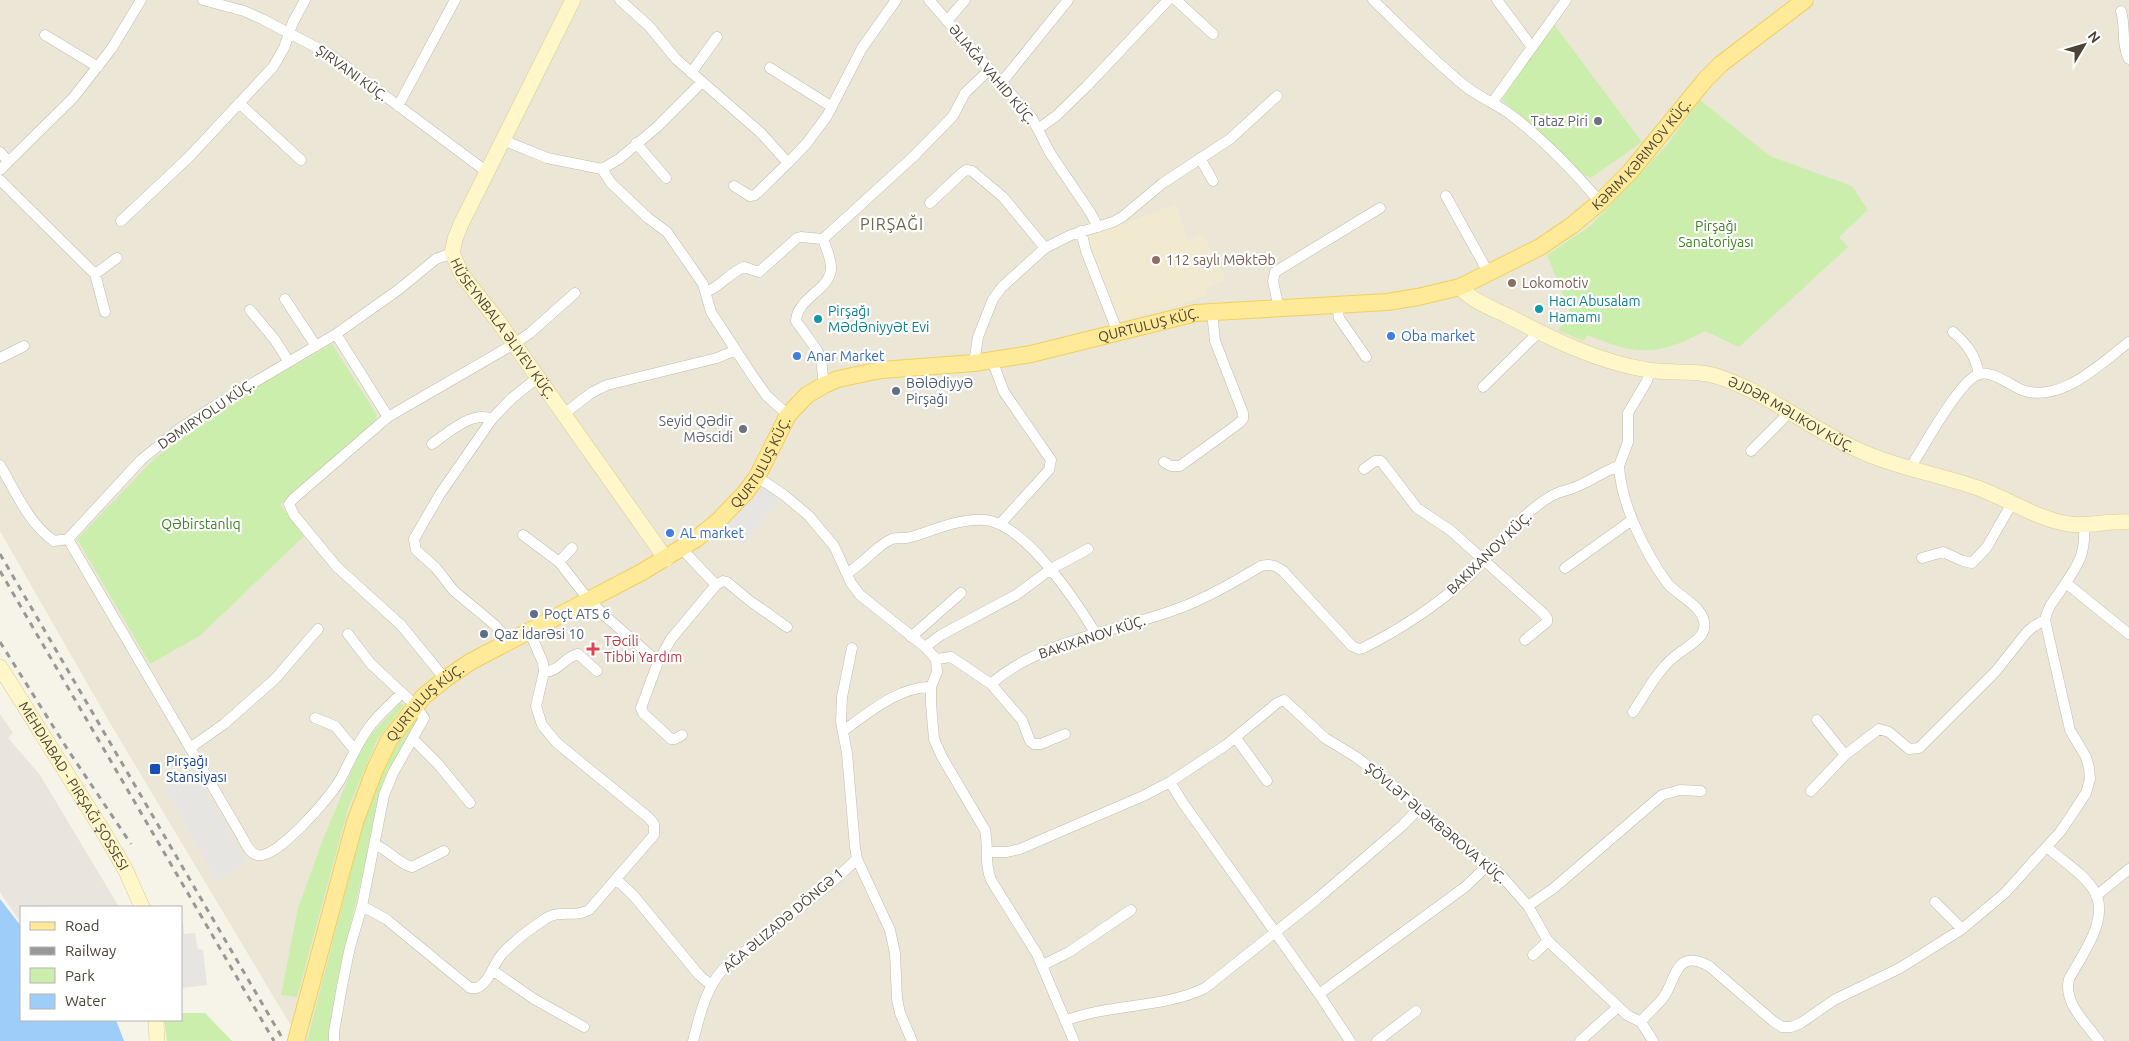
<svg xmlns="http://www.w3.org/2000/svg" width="2129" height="1041" font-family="Ubuntu,sans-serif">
	<rect width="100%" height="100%" fill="#f6f3e9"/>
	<path fill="#ebe6d6" d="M0,0H2129V1041H300L110,723L0,531Z"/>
	<path fill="#e9e4dd" d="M0,714L13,733L8,738L40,775L119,907H21V923L0,892Z"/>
	<path fill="#f1ead1" d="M1176,204L1188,240L1203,234L1226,280L1206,288L1208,295L1119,322L1087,237Z"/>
	<path fill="#cceead" d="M1553,23L1642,142L1591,178L1584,175L1502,100Z
		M1700,100L1770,156L1852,186L1868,210L1839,237L1848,247L1739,347L1705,331C1660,356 1635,356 1588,335L1583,341L1558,330L1571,314L1547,255L1589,227L1666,146Z
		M332,344L377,415L375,423L280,505L305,535L201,635L150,664L77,539L156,457L239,397Z
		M400,703L404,705L377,740L348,809L297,997L281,995L298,908L322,842L359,753L372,733Z
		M416,716L420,720L370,842L343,957L329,1041H307L365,816L381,775L393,751Z
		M181,1013H205L232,1041H167L164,1020H181Z"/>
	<path fill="#e7e5e1" d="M757,477L784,495L744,543L718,521Z
		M195,770L246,863L217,881L165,788Z
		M181,923H183L184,934L195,933L198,949L203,950L207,985L181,988Z"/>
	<path fill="#9fcdf9" d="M0,899L21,926V1020H116L124,1041H0Z"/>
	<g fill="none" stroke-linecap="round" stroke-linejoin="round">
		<defs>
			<path id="street" d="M203,0L244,11L262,19L329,54L487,172
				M620,0L649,26L676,59L761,133L788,163L807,143L827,116L862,48L896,0
				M929,0L1032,118L1050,153L1090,212L1098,227
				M1176,0L1213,34
				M1373,0C1403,29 1433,60 1465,86C1479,97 1496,104 1510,114C1544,140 1573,170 1600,202
				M1497,0L1532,47
				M2121,11C2126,27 2121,45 2129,59
				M947,21L965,0
				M45,35L98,67
				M770,68L832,107
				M691,73L717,37
				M1002,82L1068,0
				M239,103L301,160
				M1492,103L1566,0
				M398,106L455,0
				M1038,129L1056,116L1087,86L1168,0
				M503,140L547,158L602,169L611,183L648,218L667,232L703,284L711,312L752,375L767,396L788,415
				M636,143L666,178
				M0,152L8,161
				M1200,158L1213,181
				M602,169L619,159L657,127L701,83
				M0,170L73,98L112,48L141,0
				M0,180L95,274L105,312
				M734,186L750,196L755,195L788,163
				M1446,196L1489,274
				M930,203L962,173L966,170L972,171L1003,197L1045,248
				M121,221L189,157L273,67L284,48L293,22L305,0
				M1081,231L1086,251L1118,333
				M823,239C826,248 832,260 831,270C828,291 797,298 796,321L817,350L821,359L824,385
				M95,274L117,258
				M706,292C721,286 729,273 744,267L759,272L797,238L801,237L823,239L914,156L953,116L965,93L990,69
				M285,299L316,346
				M1337,305L1339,318L1366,357
				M1279,309L1273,281L1275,272L1380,208
				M250,310L275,340L289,362
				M1953,332C1968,345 1975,355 1979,374
				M336,334L388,417
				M0,358L24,346
				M992,360L1004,392L1051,460L1049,470L1001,523
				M974,363L978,337L993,299L1002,287L1045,248L1071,235L1113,222L1122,217L1163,183L1230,139L1277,96
				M1483,387L1539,332
				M564,414L591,393L607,385L717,358L736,350
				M432,444C448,433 472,410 492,419
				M1751,451L1783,419L1788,411
				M1164,462L1171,466H1180L1238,424L1243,419V413L1215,341L1212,312
				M0,465C15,491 29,524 54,541L68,539L141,460L179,429L221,402L336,334L398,290L436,259L452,253
				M1619,466C1621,504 1645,553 1668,584C1679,597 1708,608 1704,629C1702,640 1682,650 1674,657C1657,671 1646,693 1633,712
				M1910,468C1922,450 1961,377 1980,374C1993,371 2010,385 2022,390C2061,404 2101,363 2129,342
				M1364,469L1375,461H1381L1417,508L1450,530L1544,614L1547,618V622L1525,640
				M757,477L784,495L809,516L834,546L851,583L860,595L925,647L936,659L937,672L931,687V704L934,739L942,757L985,830C989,847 984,864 991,880L1037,954L1074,1041
				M523,535L559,562L588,599L604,615L658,662L671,639L716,585
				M68,539L241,835C245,842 249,853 257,855C276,861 331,796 340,780C350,762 357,743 370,726C379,714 391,704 402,693
				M682,549L716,585L723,581L727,582L750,601L787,627
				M1922,558L1943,552L1963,561L1972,563L1987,547L2012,503
				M559,562L572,548
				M1565,568L1632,520
				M847,573C864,564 875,546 892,539C898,537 905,539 911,537C935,530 959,518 985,520C1025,524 1076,601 1096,634
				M2066,583L2129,634
				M911,637L961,593
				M509,641L495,625L454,591L436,568L416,550L414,539L440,494L492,419L511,399L537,378
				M925,647L941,635L1016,595L1051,569L1088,549
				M852,648L842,697L841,722L847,753L855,847L857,859L890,930L895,953L897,999L900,1013L912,1041
				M936,659L951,657L991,684L1022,720L1030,741L1034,744H1041L1065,734
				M658,662L641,708L643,713L671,739H675L682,735
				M544,672C559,672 564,657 578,654L597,671
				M445,679L401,625L337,567L294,515L289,504L293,499L388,417L514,344L530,333L575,293
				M991,684C1041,640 1115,632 1177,609C1207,598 1234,582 1261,566C1271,564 1275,565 1283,571L1352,646L1359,649L1363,648C1399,630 1435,606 1465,580C1494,553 1517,515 1553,495C1560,491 1570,490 1578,486C1592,480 1604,471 1619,466L1628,442V413L1647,381L1650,371
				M315,718L335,726L354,749
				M1817,720L1845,755
				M843,731C868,713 900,686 931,687
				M1236,738L1267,781
				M413,739L438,764L470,803
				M190,748L224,724L275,679L318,629
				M1170,782L1183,803L1319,994L1350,1041
				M1811,791L1845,755L1879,729L1889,732L1909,749L1919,748L1996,671L2027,632L2034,626L2045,620
				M375,845C390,850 398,864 412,867L444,851
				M2047,847C2061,860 2082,872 2093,889C2112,916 2082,955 2069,979C2063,1003 2086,1023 2099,1041
				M987,852H1007L1020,849L1143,796L1170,782L1226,745L1277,703L1284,700L1325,738L1356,757L1399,790L1466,849L1499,873L1528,906L1548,941L1627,1015L1641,1022
				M616,879L634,896L699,975L711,985
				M2096,896L2129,869
				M1935,902L1962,929
				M362,906L386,919L470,988H477C490,982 493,964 502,954C514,941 530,929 545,919C559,909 575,918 589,910L654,835V824L649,818L557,743L542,725L536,706L544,672L543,663L529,630
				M1528,906L1554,888L1662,795L1680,790L1701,791
				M1533,955L1548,941
				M1043,965L1069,952L1131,910
				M492,970L534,999L584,1027
				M1319,994L1465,887L1488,865
				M1065,1021C1110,1003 1162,1009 1205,988L1317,899L1403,825L1419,808
				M1641,1022C1648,1012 1659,1005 1665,995C1677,975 1677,949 1709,966L1773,1021L1782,1027H1791L1801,1023L1834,1000L1900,968L1962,929L2005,893L2060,832L2073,813L2086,793L2090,779L2089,768L2086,757L2070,730L2045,620C2047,609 2053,601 2059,593C2077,566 2086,557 2084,525
				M1641,1022L1653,1041
				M334,1041V1032L342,986L350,947L362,906L384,795L393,773L424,718L415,705L371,664L348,634
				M693,1041C700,1015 705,990 723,969L831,883L857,859
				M1377,1041L1416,1011
				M1580,1041L1618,1007"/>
			<g id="secondary">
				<path id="s1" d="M573,0L461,224L455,239L452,253L462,275L498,321L666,559"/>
				<path id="s2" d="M1460,287C1472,301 1491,308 1508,316C1552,339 1598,362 1648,370C1671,374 1696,369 1719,377C1768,393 1809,428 1856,449C1894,467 1937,474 1978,488C2008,499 2037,519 2069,524C2089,527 2109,520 2129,522"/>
				<path id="s3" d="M0,667L106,836L126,871L142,907"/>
				<path d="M156,1020L157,1041"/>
			</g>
			<g id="primary">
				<path id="s4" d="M296,1041L355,822L375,769L389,740L423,697L445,679L470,662L642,572L696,539L718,521L745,493L757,477L788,415L807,395L824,385L838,379L881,370L974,363L1031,354L1196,313L1387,302L1418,297L1460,287L1540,247L1571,226L1600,202L1630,172L1705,80L1721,64L1805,0"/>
			</g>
		</defs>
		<use href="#street" stroke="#c3bcaa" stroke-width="11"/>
		<use href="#secondary" stroke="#dbcd94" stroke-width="16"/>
		<use href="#primary" stroke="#f1d05c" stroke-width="18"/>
		<use href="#street" stroke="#fff" stroke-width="10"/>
		<use href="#secondary" stroke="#fff6ca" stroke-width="15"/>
		<use href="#primary" stroke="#ffea99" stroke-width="16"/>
		<path stroke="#989898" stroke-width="3" stroke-dasharray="6 6" stroke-linecap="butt" d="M0,554L284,1041
			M0,571L274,1041
			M0,642L68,750L131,844"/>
	</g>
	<g fill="#6b7280" stroke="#fff" stroke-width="2">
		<circle cx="1598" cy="121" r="5"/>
		<circle cx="743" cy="429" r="5"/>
	</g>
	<g fill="#8d6e63" stroke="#fff" stroke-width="2">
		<circle cx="1156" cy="260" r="5"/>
		<circle cx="1512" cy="283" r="5"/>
	</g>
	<g fill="#0f9aa8" stroke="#fff" stroke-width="2">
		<circle cx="1539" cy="309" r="5"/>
		<circle cx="818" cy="319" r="5"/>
	</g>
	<g fill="#3f7fe0" stroke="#fff" stroke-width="2">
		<circle cx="1391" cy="336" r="5"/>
		<circle cx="797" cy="356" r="5"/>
		<circle cx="670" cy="533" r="5"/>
	</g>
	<g fill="#5c6f8a" stroke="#fff" stroke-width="2">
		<circle cx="896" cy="391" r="5"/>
		<circle cx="534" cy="614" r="5"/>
		<circle cx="484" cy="634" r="5"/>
	</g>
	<path fill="#e0444e" stroke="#fff" stroke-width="2" d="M590.5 641.5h5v5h5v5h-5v5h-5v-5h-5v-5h5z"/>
	<rect fill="#1a4fb4" stroke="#fff" stroke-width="2" x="149" y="763" width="12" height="12" rx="2.5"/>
	<g text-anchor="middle" stroke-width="4.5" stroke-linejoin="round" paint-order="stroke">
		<g font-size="14" fill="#4b4436" stroke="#fff">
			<text transform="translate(352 73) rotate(36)" y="5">ŞIRVANI KÜÇ.</text>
			<text transform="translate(992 74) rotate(50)" y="5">ƏLIAĞA VAHID KÜÇ.</text>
			<text dy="5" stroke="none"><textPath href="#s4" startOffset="1764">KƏRIM KƏRIMOV KÜÇ.</textPath></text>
			<text dy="5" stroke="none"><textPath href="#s4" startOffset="1222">QURTULUŞ KÜÇ.</textPath></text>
			<text dy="5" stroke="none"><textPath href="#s1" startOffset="372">HÜSEYNBALA ƏLIYEV KÜÇ.</textPath></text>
			<text transform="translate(206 414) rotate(-34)" y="5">DƏMIRYOLU KÜÇ.</text>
			<text dy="5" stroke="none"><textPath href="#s2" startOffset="360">ƏJDƏR MƏLIKOV KÜÇ.</textPath></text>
			<text dy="5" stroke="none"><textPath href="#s4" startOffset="788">QURTULUŞ KÜÇ.</textPath></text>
			<text transform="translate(1489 553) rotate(-44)" y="5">BAKIXANOV KÜÇ.</text>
			<text transform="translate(1092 637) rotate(-18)" y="5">BAKIXANOV KÜÇ.</text>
			<text dy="5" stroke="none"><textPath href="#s4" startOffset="368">QURTULUŞ KÜÇ.</textPath></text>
			<text dy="5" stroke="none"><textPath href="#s3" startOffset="140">MEHDIABAD - PIRŞAĞI ŞOSSESI</textPath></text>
			<text transform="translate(1436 823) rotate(40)" y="5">ŞÖVLƏT ƏLƏKBƏROVA KÜÇ.</text>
			<text transform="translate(783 920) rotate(-40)" y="5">AĞA ƏLIZADƏ DÖNGƏ 1</text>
		</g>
		<g font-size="14" fill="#5b616d" stroke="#fff" text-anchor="end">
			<text x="1588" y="126">Tataz Piri</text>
			<text x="733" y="426">Seyid Qədir<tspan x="733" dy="16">Məscidi</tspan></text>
		</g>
		<g font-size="14" fill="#3f8421" stroke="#fff">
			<text x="1716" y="231">Pirşağı<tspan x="1716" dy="16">Sanatoriyası</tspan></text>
			<text x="201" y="529">Qəbirstanlıq</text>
		</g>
		<g font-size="14" fill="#785e54" stroke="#fff" text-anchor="start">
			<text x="1166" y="265">112 saylı Məktəb</text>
			<text x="1522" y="288">Lokomotiv</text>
		</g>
		<g font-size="14" fill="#0d838f" stroke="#fff" text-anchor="start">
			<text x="1549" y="306">Hacı Abusalam<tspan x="1549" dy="16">Hamamı</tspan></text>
			<text x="828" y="316">Pirşağı<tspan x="828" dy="16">Mədəniyyət Evi</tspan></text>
		</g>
		<g font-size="14" fill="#366cbe" stroke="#fff" text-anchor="start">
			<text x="1401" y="341">Oba market</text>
			<text x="807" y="361">Anar Market</text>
			<text x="680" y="538">AL market</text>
		</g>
		<g font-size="14" fill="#4e5e75" stroke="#fff" text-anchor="start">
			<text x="906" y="388">Bələdiyyə<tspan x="906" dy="16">Pirşağı</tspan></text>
			<text x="544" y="619">Poçt ATS 6</text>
			<text x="494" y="639">Qaz İdarəsi 10</text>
		</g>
		<g font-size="14" fill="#be3a42" stroke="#fff" text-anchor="start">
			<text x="604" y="646">Təcili<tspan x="604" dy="16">Tibbi Yardım</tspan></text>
		</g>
		<g font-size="14" fill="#164399" stroke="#fff" text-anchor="start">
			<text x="166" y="766">Pirşağı<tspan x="166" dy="16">Stansiyası</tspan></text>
		</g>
		<g font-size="16" letter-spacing="1" fill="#6f644c" stroke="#fff">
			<text x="892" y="230">PIRŞAĞI</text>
		</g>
	</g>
	<rect x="20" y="906" width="162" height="115" fill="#ffffff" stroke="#b7b4af"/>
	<rect x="30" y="922" width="25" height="8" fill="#ffea99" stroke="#b7b4af"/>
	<text x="65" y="931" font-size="15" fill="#4b4436">Road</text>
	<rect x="30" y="947" width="25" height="8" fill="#989898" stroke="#b7b4af"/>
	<text x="65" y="956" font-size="15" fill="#4b4436">Railway</text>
	<rect x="30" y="968" width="25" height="15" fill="#cceead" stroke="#b7b4af"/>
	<text x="65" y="981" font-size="15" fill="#4b4436">Park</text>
	<rect x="30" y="994" width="25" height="15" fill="#9fcdf9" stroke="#b7b4af"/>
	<text x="65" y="1006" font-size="15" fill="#4b4436">Water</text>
	<g transform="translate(2084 45) rotate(52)" stroke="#ffffff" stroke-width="4" paint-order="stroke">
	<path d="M0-4L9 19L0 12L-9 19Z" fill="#4b4436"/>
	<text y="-8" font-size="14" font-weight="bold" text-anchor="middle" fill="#4b4436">N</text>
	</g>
</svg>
